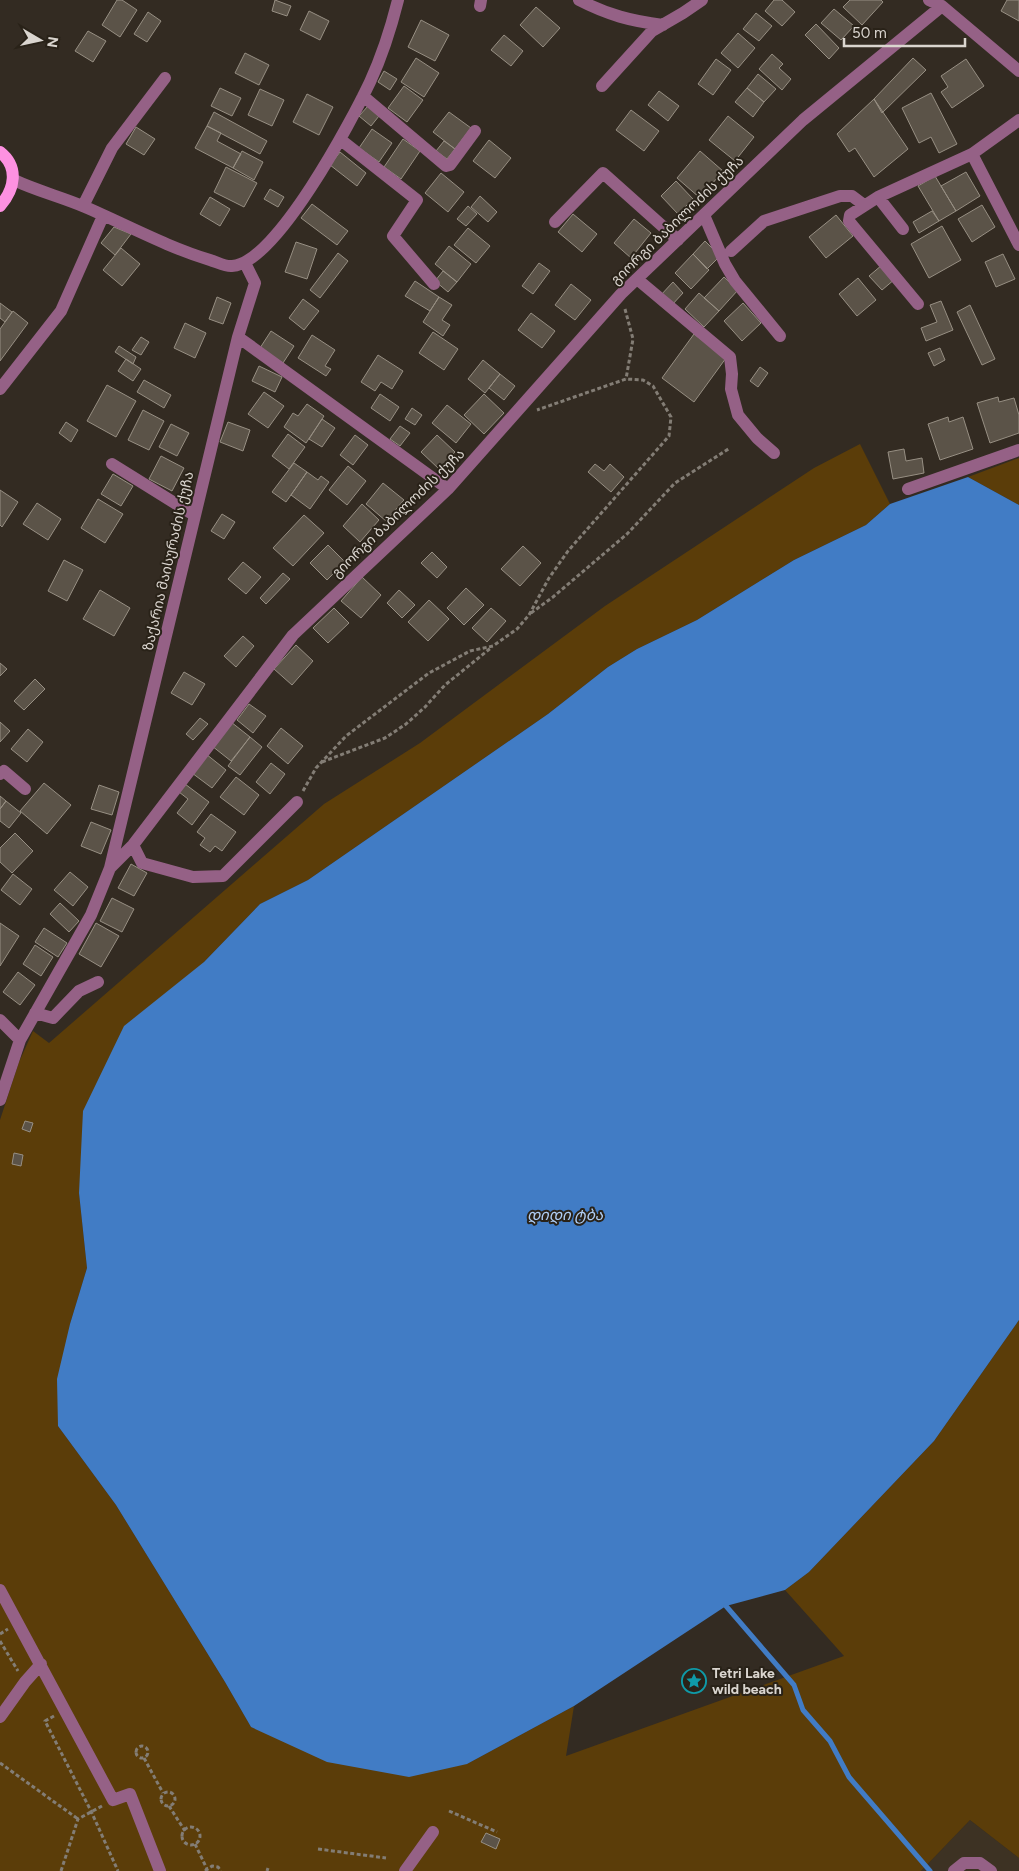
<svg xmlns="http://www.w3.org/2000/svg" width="1019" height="1871" font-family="Figtree,'Noto Sans Georgian',sans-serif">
	<rect width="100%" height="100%" fill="#332b22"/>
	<path fill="#3d3223" d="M970,1820L1019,1858V1871H921Z"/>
	<path fill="#5b3d09" d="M860,444L890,504L866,525L794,560L697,620L637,649L608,667L548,714L308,880L260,904L204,962L79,1193L87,1268L70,1324L58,1426L116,1505L225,1682L251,1727L467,1764L574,1706L566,1756L844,1656L785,1590L809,1572L934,1441L1019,1320V1858L970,1820L921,1871H0V1120L19,1062L33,1031L49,1043L324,804L420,743L605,606L814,468Z
		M1019,458V505L968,477Z"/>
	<path fill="#417cc5" d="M968,477L1019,505V1320L934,1441L809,1572L785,1590L726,1606L574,1706L467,1764L409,1777L327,1762L251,1727L225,1682L116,1505L58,1426L57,1379L70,1324L87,1268L79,1193L83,1111L124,1026L204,962L260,904L308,880L548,714L608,667L637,649L697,620L794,560L866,525L890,504Z"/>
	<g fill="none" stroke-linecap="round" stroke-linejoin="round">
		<path stroke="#417cc5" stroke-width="5" d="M726,1606L794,1685L803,1710L830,1741L849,1777L930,1871"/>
	</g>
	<path fill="#5b5348" stroke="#978f83" d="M117,0H122L137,10L120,37L102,25Z
		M275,0L291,6L287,16L272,11Z
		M774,0H782L795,12L782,26L765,11Z
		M850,0H881L883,2L862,25L843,7Z
		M1007,0H1019V21L1001,11Z
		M536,7L560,28L543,47L520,25Z
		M834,9L854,26L841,40L821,23Z
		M309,11L329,21L320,40L300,30Z
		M148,12L161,21L147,42L134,34Z
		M756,13L772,26L759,41L743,29Z
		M421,20L449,35L435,61L408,47Z
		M816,24L839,48L829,59L805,35Z
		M88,31L106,41L93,62L75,51Z
		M738,33L755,48L738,68L721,53Z
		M504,35L523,51L511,66L491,50Z
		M245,53L269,65L259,85L235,73Z
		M772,54L783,64L779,68L791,79L782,90L759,69Z
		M416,58L439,73L424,97L401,82Z
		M913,58L926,70L882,113L874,99Z
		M716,59L731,70L713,95L698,84Z
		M966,59L984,86L952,108L941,92L948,87L941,76Z
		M384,71L397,79L390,90L378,82Z
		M758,74L776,89L764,102L747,88Z
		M404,86L423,100L407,122L388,108Z
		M220,88L241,98L232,116L211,106Z
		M747,88L764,102L753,117L735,102Z
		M260,89L284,100L272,126L248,115Z
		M659,91L679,106L668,121L648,105Z
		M931,93L957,144L939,153L931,137L919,143L902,108Z
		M307,94L333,107L319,135L293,122Z
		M874,99L908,149L874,177L855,148L849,152L837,134Z
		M368,106L379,116L371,126L359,116Z
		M631,110L659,131L644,151L616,130Z
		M214,112L267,141L260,154L207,126Z
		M449,112L471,128L455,149L433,132Z
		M728,116L754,137L735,161L709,140Z
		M207,126L221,133L217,141L241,154L233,168L195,148Z
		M136,127L155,139L144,155L126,144Z
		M372,129L392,143L379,162L359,148Z
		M403,139L420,151L401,179L384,167Z
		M489,140L511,158L495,178L473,161Z
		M444,141L455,149L447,159L436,151Z
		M242,151L263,162L254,180L233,168Z
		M700,151L723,171L700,198L677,178Z
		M340,152L366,173L357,186L330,165Z
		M226,167L257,183L244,207L214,192Z
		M966,172L980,196L956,211L941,186Z
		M441,173L464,192L448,212L425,193Z
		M935,176L956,211L939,221L918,186Z
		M676,181L693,199L678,214L661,196Z
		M270,189L284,197L278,207L264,199Z
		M480,196L497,212L488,222L471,207Z
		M210,197L230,209L220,226L200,214Z
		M312,204L348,231L337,245L301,218Z
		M982,205L995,227L972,242L958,219Z
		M468,206L477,214L466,226L457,219Z
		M932,211L939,221L919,233L913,222Z
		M573,214L597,234L582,252L558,232Z
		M836,215L853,236L826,258L809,237Z
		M634,219L651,233L631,258L614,243Z
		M942,226L961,260L929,278L911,244Z
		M114,227L131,234L115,255L101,243Z
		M468,228L490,246L476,263L454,245Z
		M705,241L720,256L707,269L693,254Z
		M296,242L317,249L307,279L285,272Z
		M449,246L471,264L457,282L435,264Z
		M121,248L140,264L122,286L103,270Z
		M338,253L348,261L320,298L310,290Z
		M693,254L709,270L691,289L675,273Z
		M1003,254L1015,279L996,287L985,262Z
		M539,263L550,271L533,294L522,286Z
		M882,265L895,279L882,290L869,276Z
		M443,271L457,282L448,292L435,281Z
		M724,277L738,290L719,311L704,298Z
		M858,278L876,300L857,316L839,294Z
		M415,281L439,297L430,311L405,296Z
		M673,282L683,293L671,306L660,296Z
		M571,284L591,300L575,320L555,305Z
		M699,293L719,311L704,327L685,309Z
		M217,297L231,303L223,324L209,319Z
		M439,297L452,305L442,320L450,325L443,336L423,322Z
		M303,299L319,311L304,330L289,318Z
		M941,301L953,330L926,341L921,328L937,322L930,305Z
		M0,303L12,312L5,322L0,318Z
		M743,303L761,323L742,341L724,321Z
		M970,305L995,359L982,365L957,312Z
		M13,311L28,323L0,361V329Z
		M531,313L555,331L542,348L518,330Z
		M185,323L206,333L195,358L174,348Z
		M271,331L294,346L283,363L260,348Z
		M433,332L458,349L444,370L419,353Z
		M694,334L726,358L694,402L662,378Z
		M312,335L335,350L325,366L331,369L326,376L298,358Z
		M141,337L149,342L141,355L132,350Z
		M119,346L136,357L133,364L115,352Z
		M940,348L945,360L934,366L928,353Z
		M378,355L403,371L392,389L381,382L375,391L361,382Z
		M126,359L141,369L133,381L118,371Z
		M483,360L500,374L485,393L468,379Z
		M259,366L282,377L275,392L252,381Z
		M760,367L768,373L758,387L750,381Z
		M500,374L515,386L504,400L489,388Z
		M144,380L171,395L164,408L137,392Z
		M107,385L136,401L116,437L87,421Z
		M264,392L284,406L268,428L248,414Z
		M380,394L399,407L390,421L371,408Z
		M484,394L504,413L484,434L464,415Z
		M998,397L999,402L1014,398L1019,415V433L990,443L977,403Z
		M307,404L324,416L306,443L284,427L293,413L298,416Z
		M447,405L471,424L456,443L432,423Z
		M412,408L422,415L415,425L405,419Z
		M143,410L164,421L149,450L128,440Z
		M948,417L949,422L963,417L973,449L940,460L928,424Z
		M322,419L335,428L322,447L309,439Z
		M66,422L78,430L71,442L59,433Z
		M228,422L250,430L243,451L220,442Z
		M171,424L189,433L177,456L159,447Z
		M400,426L410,433L400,446L390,439Z
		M288,434L305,447L289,469L272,456Z
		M355,435L368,445L353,465L340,455Z
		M437,435L455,452L439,469L421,452Z
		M904,449L906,461L922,458L924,473L893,479L888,452Z
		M161,456L184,468L172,491L149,479Z
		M294,463L307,472L286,502L272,492Z
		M595,464L604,471L610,464L624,477L611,492L588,472Z
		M348,466L366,481L347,505L329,490Z
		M307,472L318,480L321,476L329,482L310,509L291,495Z
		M113,474L133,486L121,506L101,494Z
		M383,483L404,500L386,521L366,504Z
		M0,490L18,502L2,527L0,525Z
		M98,499L123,514L105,543L81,528Z
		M37,503L61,519L48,540L23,524Z
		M362,504L379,520L360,542L343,526Z
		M222,514L235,522L224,539L211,531Z
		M304,515L324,533L293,566L273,548Z
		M328,545L345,562L327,580L310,563Z
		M523,546L541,563L520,586L501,569Z
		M432,552L447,567L437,578L421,563Z
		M64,560L83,570L67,601L48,591Z
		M243,562L261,577L246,594L228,579Z
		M283,573L290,579L266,604L260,598Z
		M362,577L381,595L361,618L341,601Z
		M466,588L484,605L464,625L447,608Z
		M100,590L130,608L114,636L83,619Z
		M399,590L415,605L402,618L387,603Z
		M429,600L449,619L428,641L408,622Z
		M334,608L349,623L328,643L313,628Z
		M491,608L506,621L487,642L472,628Z
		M243,636L254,646L236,667L224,656Z
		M296,645L313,661L292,685L274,669Z
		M0,663L7,669L0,676Z
		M184,672L205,684L192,705L171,693Z
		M35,679L45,689L24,710L14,701Z
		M249,704L266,716L253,733L237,720Z
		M200,718L208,724L193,740L186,734Z
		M0,722L10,731L0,742Z
		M231,722L250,737L231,761L212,746Z
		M281,728L303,746L288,764L267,746Z
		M28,729L43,742L27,762L11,749Z
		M250,737L262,747L240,775L228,766Z
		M206,754L226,770L212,788L192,773Z
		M271,763L285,774L270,794L256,782Z
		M236,777L259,795L244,815L220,797Z
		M44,783L71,805L47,834L20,811Z
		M185,784L209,802L192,825L177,813L188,799L179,792Z
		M99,785L119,792L112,815L91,809Z
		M0,796L6,801L0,809Z
		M6,801L21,813L9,828L0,821V809Z
		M211,814L236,832L222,851L215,846L210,852L200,845L205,838L197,832Z
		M91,822L111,830L101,854L81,846Z
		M15,833L33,851L12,873L0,862V848Z
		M131,864L147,873L134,896L118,888Z
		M70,872L88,887L73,906L54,890Z
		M13,874L32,889L20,905L1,890Z
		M112,898L134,909L122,932L100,921Z
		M60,903L79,921L69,932L50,914Z
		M0,923L19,936L0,966Z
		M96,923L119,936L101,967L79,954Z
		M44,928L67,943L58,957L35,942Z
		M35,945L53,957L41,976L23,964Z
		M18,972L35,985L20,1005L3,992Z
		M25,1121L33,1123L30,1132L22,1129Z
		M14,1153L23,1155L21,1166L12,1164Z
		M486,1833L500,1839L496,1849L481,1842Z"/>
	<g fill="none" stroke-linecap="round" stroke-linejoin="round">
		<path stroke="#837d75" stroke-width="3" stroke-dasharray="4 2.5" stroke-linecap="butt" d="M625,309L633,339L626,379
			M531,613L553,597L627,534L675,483L730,448
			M322,762L385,738L406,724L425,707L445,685L492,647
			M303,791L316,768L346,736L429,673L470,651L493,646L517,629L529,615L549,578L568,551L669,436L671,417L653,386L643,380L626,379L537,410
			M0,1634L8,1629
			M0,1641L18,1671
			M54,1716L45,1721L91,1811L118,1871
			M136 1752a6 6 0 1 1 12 0a6 6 0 1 1-12 0Z
			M144,1758L163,1793
			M0,1763L78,1819
			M161 1799a7 7 0 1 1 14 0a7 7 0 1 1-14 0Z
			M169,1806L185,1831
			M449,1811L497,1832
			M182 1836a9 9 0 1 1 18 0a9 9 0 1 1-18 0Z
			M195,1844L207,1869
			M318,1849L386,1858
			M61,1871L78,1819L102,1806
			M205,1871L212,1866L218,1867L221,1871
			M267,1871L268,1868"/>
		<path stroke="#956186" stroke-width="12" d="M579,0C608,15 631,21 663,25
			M929,0L942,6L1019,71
			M480,6L481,0
			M602,86L652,31L683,13L702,0
			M363,96L446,166L450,165L475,131
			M341,140L417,200L393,236L434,284
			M972,154L1019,245
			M14,180C37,191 62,197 85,207C127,225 167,247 210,260C217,262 226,267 232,266C276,264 352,120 370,82C382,56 391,28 398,0
			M878,197L903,229
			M83,206L112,148L165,78
			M704,215L725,264L735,281L780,336
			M555,222L603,173L678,240
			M731,251L764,221L840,196H852L864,205
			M637,279L730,357L732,374L731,389L738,415L757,438L774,453
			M918,304L853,226L849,221L850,215L878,197L972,154L1019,120
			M238,337L448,489
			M0,389L61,311L103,216
			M112,464L194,515
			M908,489L1019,450
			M0,774L4,771L25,789
			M133,845L142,863L193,877L223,876L297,802
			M110,868L238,337L255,283L245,263
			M35,1013L53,1018L79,991L98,982
			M0,1020L20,1040
			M0,1100L20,1040L91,915L110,868L133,845L293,635L448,489L621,294L803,120L942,6
			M0,1590L113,1800L130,1794L160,1871
			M0,1717L25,1682L41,1664
			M405,1871L433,1832
			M954,1871L964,1863H980L991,1871"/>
		<path stroke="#fd91e1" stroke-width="12" d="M0,152C19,167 15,189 0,206"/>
	</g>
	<defs>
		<symbol id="sight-ring" viewBox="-11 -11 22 22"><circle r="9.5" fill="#292218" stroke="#0f9aa8" stroke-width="1.5"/><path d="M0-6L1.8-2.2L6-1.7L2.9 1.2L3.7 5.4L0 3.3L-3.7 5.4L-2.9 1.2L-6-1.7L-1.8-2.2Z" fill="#0f9aa8"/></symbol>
	</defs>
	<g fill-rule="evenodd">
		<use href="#sight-ring" x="680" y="1667" width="28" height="28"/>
	</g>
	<g text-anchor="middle" stroke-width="4" stroke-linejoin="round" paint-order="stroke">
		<g font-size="14" fill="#dad5cf" stroke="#292218">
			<text transform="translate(677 220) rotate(-44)" y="5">გიორგი ბაბილოძის ქუჩა</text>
			<text transform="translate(398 513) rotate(-44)" y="5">გიორგი ბაბილოძის ქუჩა</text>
			<text transform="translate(168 561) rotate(-77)" y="5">ზაქარია მაისურაძის ქუჩა</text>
		</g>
		<g font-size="14" font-weight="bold" fill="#dad5cf" stroke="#292218" text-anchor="start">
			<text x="712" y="1678">Tetri Lake<tspan x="712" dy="16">wild beach</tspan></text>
		</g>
		<g font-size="15" font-style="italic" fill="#afcdf4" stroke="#292218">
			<text x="565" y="1220">დიდი ტბა</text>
		</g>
	</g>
	<g transform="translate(40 40) rotate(99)" stroke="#292218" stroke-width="4" paint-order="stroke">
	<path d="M0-4L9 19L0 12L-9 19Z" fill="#dad5cf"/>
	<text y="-8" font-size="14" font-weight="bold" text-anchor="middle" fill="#dad5cf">N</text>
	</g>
	<path d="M844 38v8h121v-8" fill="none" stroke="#dad5cf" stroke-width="2.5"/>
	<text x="852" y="38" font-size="15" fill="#dad5cf" stroke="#292218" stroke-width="4" paint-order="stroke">50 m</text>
</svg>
